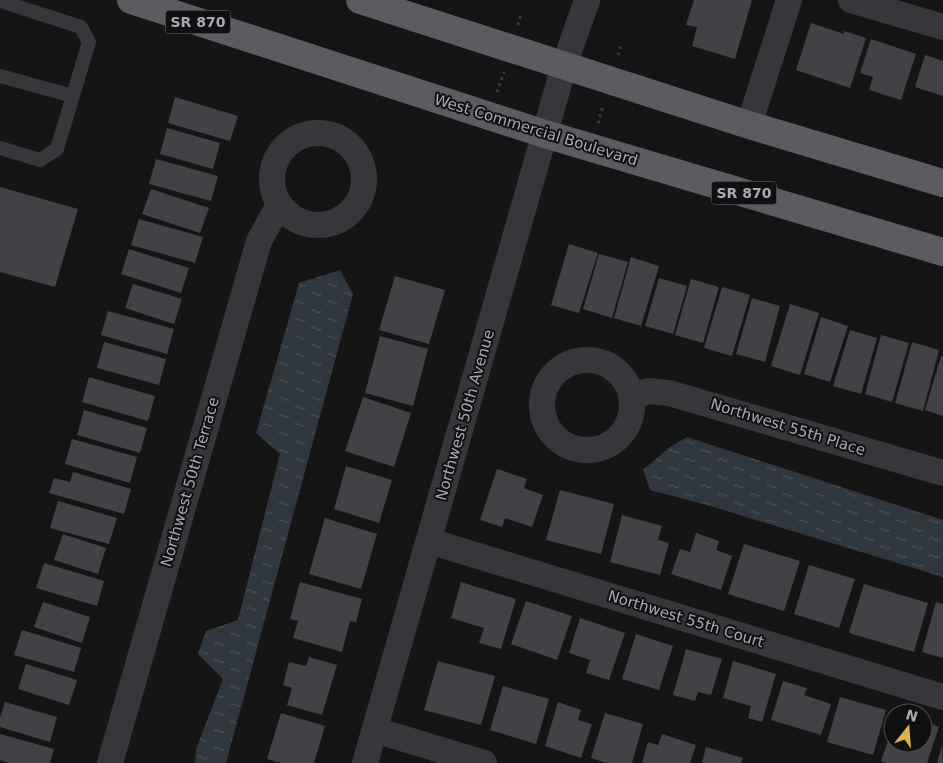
<svg xmlns="http://www.w3.org/2000/svg" width="943" height="763" font-family="'DejaVu Sans',sans-serif">
	<defs>
		<pattern id="water-ripples" width="26" height="14" patternUnits="userSpaceOnUse" patternTransform="scale(1.25)"><rect width="26" height="14" fill="#2f363e"/><path d="M2 4q2-2 4 0t4 0M15 11q2-2 4 0t4 0" fill="none" stroke="#4a5058"/></pattern>
	</defs>
	<rect width="100%" height="100%" fill="#151516"/>
	<path fill="url(#water-ripples)" d="M340,270L353,294L226,763H195L196,749L223,679L198,654L206,631L238,620L280,454L256,433L299,283Z
		M687,437L943,520V577L707,505L650,490L643,470L670,447Z"/>
	<path fill="#424246" d="M694,0H752L735,59L692,46L697,27L686,25Z
		M811,23L844,34V31L866,38L850,88L796,70Z
		M871,39L916,54L901,100L869,90L873,77L860,73Z
		M925,55L943,61V96L915,87Z
		M175,97L238,116L230,141L168,123Z
		M167,128L220,143L213,169L160,154Z
		M156,159L218,176L211,201L149,184Z
		M0,187L78,209L55,287L0,272Z
		M151,189L209,208L200,233L142,214Z
		M139,219L203,237L195,263L131,245Z
		M569,244L598,253L579,313L551,305Z
		M129,249L189,268L181,293L121,274Z
		M599,254L628,262L612,318L583,309Z
		M631,257L659,266L641,326L614,318Z
		M395,276L445,290L429,344L379,330Z
		M659,278L687,286L673,334L645,326Z
		M691,279L719,287L703,343L675,335Z
		M133,284L182,299L174,324L125,308Z
		M722,287L750,295L732,356L704,348Z
		M752,298L780,306L765,362L736,354Z
		M790,304L819,313L800,375L771,366Z
		M108,311L174,329L167,354L101,335Z
		M821,317L848,326L830,382L804,374Z
		M850,330L877,338L861,394L833,386Z
		M881,335L909,343L892,402L865,394Z
		M380,336L428,349L413,406L365,393Z
		M104,342L166,359L159,385L97,368Z
		M912,342L939,350L923,411L895,403Z
		M941,356L943,357V416L925,410Z
		M89,377L155,396L148,421L82,402Z
		M363,397L411,413L394,467L345,451Z
		M84,410L147,428L140,453L77,435Z
		M72,439L137,457L130,483L65,464Z
		M346,466L392,480L379,523L334,509Z
		M497,469L527,479L524,488L543,495L532,527L505,518L502,527L480,520Z
		M73,472L131,489L124,514L49,493L54,478L70,482Z
		M560,490L614,504L601,554L546,540Z
		M58,501L117,518L109,544L50,528Z
		M622,515L662,526L658,540L669,543L660,575L610,562Z
		M325,518L377,534L361,589L309,574Z
		M696,533L719,541L716,550L732,556L721,590L671,574L680,549L690,552Z
		M63,534L106,548L98,574L54,560Z
		M744,544L800,561L784,611L728,594Z
		M44,563L104,581L97,606L36,588Z
		M809,565L855,579L839,628L794,614Z
		M300,582L362,599L356,622L350,621L342,652L293,638L298,621L290,619Z
		M461,582L516,599L501,649L479,643L484,628L451,618Z
		M864,584L928,603L914,652L849,633Z
		M526,601L572,616L557,660L511,644Z
		M43,602L90,617L82,643L34,627Z
		M936,602L943,604V658L922,652Z
		M580,618L625,633L609,680L586,673L590,660L569,653Z
		M22,630L81,648L74,672L14,655Z
		M636,634L673,646L659,690L622,679Z
		M686,649L722,659L711,695L698,692L695,701L673,695Z
		M309,657L337,665L322,715L287,705L292,688L283,685L289,662L306,666Z
		M438,661L495,676L481,725L424,710Z
		M733,661L776,674L762,722L748,718L751,706L723,698Z
		M26,664L77,680L69,705L18,689Z
		M783,681L807,688L804,695L831,704L821,735L771,720Z
		M503,686L549,699L536,744L490,730Z
		M840,697L886,710L873,755L827,742Z
		M5,702L57,717L50,742L0,727V717Z
		M558,702L581,710L578,720L592,724L581,758L545,746Z
		M281,713L325,726L314,763H281L267,759Z
		M605,713L643,724L632,763H607L591,758Z
		M923,721L939,727L927,763H886L881,761L893,726V743H923Z
		M0,734L54,749L50,763H9L0,760Z
		M662,734L696,745L690,763H642L648,742L658,745Z
		M942,745L943,763H937Z
		M706,747L743,758L741,763H702Z"/>
	<g fill="none" stroke-linecap="round" stroke-linejoin="round">
		<path stroke="#3c3d42" stroke-width="3" stroke-dasharray="2.5 4" stroke-linecap="butt" d="M518,25L521,15
			M618,55L621,46
			M497,92L504,72
			M598,123L603,105"/>
		<path stroke="#36373b" stroke-width="14" d="M0,1L81,27L89,42L57,149L40,160L0,148
			M0,76L73,96"/>
		<path stroke="#36373b" stroke-width="26" d="M851,0L943,27
			M749,125L789,0
			M272 179a46 46 0 1 1 92 0a46 46 0 1 1-92 0Z
			M542 405a45 45 0 1 1 90 0a45 45 0 1 1-90 0Z
			M632,397L648,391L669,393L943,473
			M429,541L943,697
			M375,730L484,763
			M110,763L259,241L279,205
			M365,763L564,66L587,0"/>
		<path stroke="#5a5c62" stroke-width="28" d="M131,0L545,134L943,252
			M360,0L749,125L943,183"/>
	</g>
	<g text-anchor="middle" stroke-width="4" stroke-linejoin="round" paint-order="stroke">
		<g fill="#101011" stroke="#7a7c84" stroke-width="1">
			<rect x="165.5" y="10.5" width="65" height="23" rx="4"/>
			<rect x="711.5" y="181.5" width="65" height="23" rx="4"/>
		</g>
		<g font-size="14" font-weight="bold" fill="#a8abb5">
			<text x="198" y="27">SR 870</text>
			<text x="744" y="198">SR 870</text>
		</g>
		<g font-size="15" fill="#a8abb5" stroke="#101011">
			<text transform="translate(536 130) rotate(17)" y="5">West Commercial Boulevard</text>
			<text transform="translate(465 415) rotate(-74)" y="5">Northwest 50th Avenue</text>
			<text transform="translate(788 427) rotate(17)" y="5">Northwest 55th Place</text>
			<text transform="translate(190 482) rotate(-74)" y="5">Northwest 50th Terrace</text>
			<text transform="translate(686 619) rotate(17)" y="5">Northwest 55th Court</text>
		</g>
	</g>
	<g transform="translate(908 728) rotate(17)"><circle r="24" fill="#101011" stroke="#4d4e53"/>
	<path d="M0-4L9 19L0 12L-9 19Z" fill="#e0b343"/>
	<text y="-8" font-size="14" font-weight="bold" text-anchor="middle" fill="#a8abb5">N</text>
	</g>
</svg>
